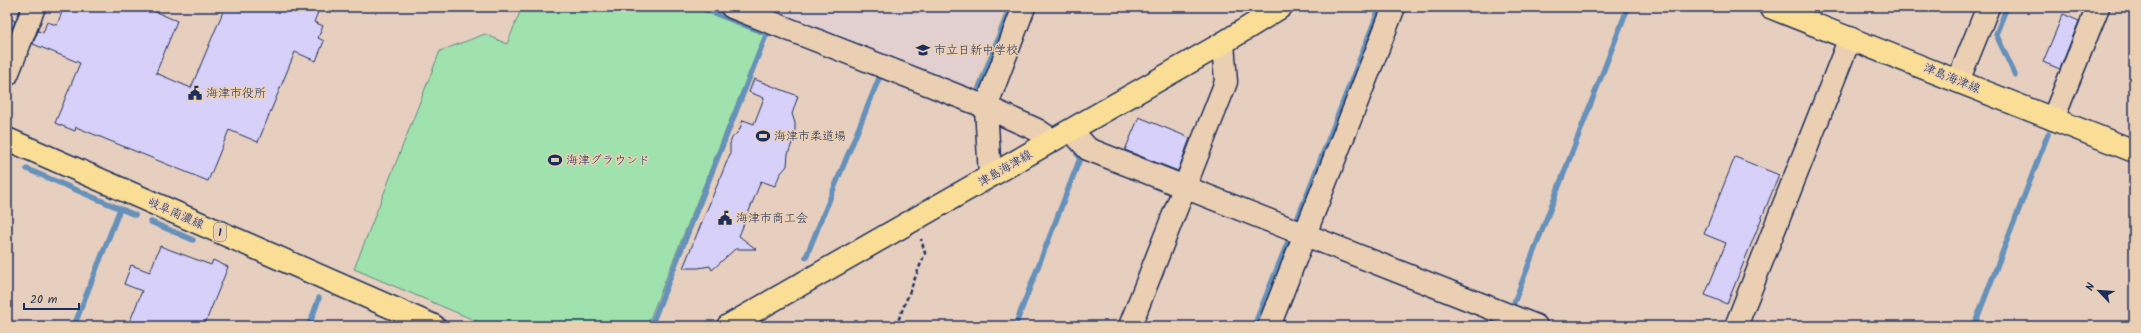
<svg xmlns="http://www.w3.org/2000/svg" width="2141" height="333" font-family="Kalam,'Klee One',sans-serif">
	<rect width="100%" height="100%" fill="#e7cfc0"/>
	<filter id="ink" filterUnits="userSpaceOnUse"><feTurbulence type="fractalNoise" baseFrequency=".025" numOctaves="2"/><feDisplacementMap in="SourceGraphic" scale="8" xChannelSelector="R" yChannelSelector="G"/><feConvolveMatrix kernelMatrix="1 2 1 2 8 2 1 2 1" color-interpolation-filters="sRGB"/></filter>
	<g filter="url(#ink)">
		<path fill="#e2d0d1" d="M748,7H1004L969,94Z"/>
		<path fill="#a0e2ad" stroke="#5e8886" d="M522,7H693L764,35L647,326H488L354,269L440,51L485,34L507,44Z"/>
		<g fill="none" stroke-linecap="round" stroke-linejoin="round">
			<path stroke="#6691ba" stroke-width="5.5" d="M700,7L769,34
				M2007,7L1996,34L2015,75
				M979,88L1010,7
				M27,169L135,215
				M1297,220L1380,7
				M151,222L193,240
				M806,257L880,76L886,78
				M1512,308L1628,7
				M74,326L120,209
				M309,326L319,298
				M651,326L767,33
				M780,326L781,323
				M1015,326L1081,156L1077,154
				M1254,326L1291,234
				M1974,326L2048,134"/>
		</g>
		<path fill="#d7d1f9" stroke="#1b2f5e" d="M64,7H144L177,21L156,73L191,88L225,7H320L314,22L323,26L318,38L324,41L316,61L295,52L258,142L229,130L208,181L76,127L75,131L55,123L80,63L33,44L38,31L43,33L47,22L57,25Z
			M2063,14L2079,21L2060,69L2043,62Z
			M7,17L15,21L10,35L7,34Z
			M754,79L798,96L792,114L795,123V135L788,154L787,166L780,174L775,186L761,181L739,236L756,249H735L712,270L710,266L698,268H683L730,154V144L732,138L739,131L743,120L754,124L764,98L749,92Z
			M1139,117L1190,138L1178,171L1125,150Z
			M1735,157L1779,175L1727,304L1705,295L1726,243L1704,234Z
			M160,246L211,265L213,260L228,267L204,326H128L142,291L124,284L131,265L150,272Z"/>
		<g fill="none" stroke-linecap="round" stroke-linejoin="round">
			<defs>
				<path id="minor" d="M732,7L986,107L1037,130L1052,140
					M7,75L34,7
					M1958,81L1988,7
					M2053,119L2098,7
					M1074,129L1078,138L1088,149L1536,326
					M990,176L986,107L1024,7
					M1130,326L1226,82L1223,43
					M1269,326L1394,7
					M1736,326L1850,38"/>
				<path id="major" d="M1770,7L2134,151
					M7,139L434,326
					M728,326L1223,43L1281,7"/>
			</defs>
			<use href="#minor" stroke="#1b2f5e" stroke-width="25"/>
			<use href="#major" stroke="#1b2f5e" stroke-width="25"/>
			<path stroke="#1b2f5e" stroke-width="2.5" stroke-dasharray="4 3" stroke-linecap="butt" d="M896,326L925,253L921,239"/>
			<use href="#minor" stroke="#ebcfb2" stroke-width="22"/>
			<use href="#major" stroke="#fbde96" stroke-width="22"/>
		</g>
	</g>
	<defs>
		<symbol id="school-bare" viewBox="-9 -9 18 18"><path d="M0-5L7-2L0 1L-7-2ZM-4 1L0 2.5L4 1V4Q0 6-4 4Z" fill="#1b2f5e" stroke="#ebcfb2" stroke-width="2.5" paint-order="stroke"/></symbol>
		<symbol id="civic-bare" viewBox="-9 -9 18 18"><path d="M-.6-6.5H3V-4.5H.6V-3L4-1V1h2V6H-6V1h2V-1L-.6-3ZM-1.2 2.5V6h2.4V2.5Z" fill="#1b2f5e" stroke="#ebcfb2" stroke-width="2.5" paint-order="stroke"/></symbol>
		<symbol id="stadium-bare" viewBox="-9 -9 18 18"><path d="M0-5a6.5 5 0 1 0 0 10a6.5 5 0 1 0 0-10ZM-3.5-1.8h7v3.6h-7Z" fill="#1b2f5e" stroke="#ebcfb2" stroke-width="2.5" paint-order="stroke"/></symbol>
	</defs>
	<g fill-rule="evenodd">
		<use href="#school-bare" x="913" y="40" width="20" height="20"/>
		<use href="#civic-bare" x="185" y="83" width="20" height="20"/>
		<use href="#stadium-bare" x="753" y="126" width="20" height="20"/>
		<use href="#stadium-bare" x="545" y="150" width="20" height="20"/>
		<use href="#civic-bare" x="715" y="208" width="20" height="20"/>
	</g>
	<g text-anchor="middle" stroke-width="3" stroke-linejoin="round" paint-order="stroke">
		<rect fill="#ebcfb2" stroke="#595f77" stroke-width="1" x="214" y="223" width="12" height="18" rx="3"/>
		<g font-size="11" font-weight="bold" fill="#1b2f5e">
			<text x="220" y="236">1</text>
		</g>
		<g font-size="12" fill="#1b2f5e" stroke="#ebcfb2" text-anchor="start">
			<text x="934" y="54">市立日新中学校</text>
			<text x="206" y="97">海津市役所</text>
			<text x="774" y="140">海津市柔道場</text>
			<text x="566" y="164">海津グラウンド</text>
			<text x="736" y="222">海津市商工会</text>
		</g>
		<g font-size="12" fill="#1b2f5e" stroke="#ebcfb2">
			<text transform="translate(1952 78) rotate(22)" y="4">津島海津線</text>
			<text transform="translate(1005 168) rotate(-30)" y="4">津島海津線</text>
			<text transform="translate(176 213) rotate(24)" y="4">岐阜南濃線</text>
		</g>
	</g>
	<rect width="2141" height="333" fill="none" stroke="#ebcfb2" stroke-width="24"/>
	<rect x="12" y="12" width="2117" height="309" fill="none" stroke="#1b2f5e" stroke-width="1.5" filter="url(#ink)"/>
	<g transform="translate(2099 291) rotate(295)" stroke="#ebcfb2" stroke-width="3" paint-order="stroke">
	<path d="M0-3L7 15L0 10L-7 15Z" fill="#1b2f5e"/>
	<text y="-6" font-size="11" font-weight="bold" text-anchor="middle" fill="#1b2f5e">N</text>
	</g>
	<path d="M24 303v6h55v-6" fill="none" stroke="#1b2f5e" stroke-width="2"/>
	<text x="30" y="303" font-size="12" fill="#1b2f5e" stroke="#ebcfb2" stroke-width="3" paint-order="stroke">20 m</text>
</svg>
